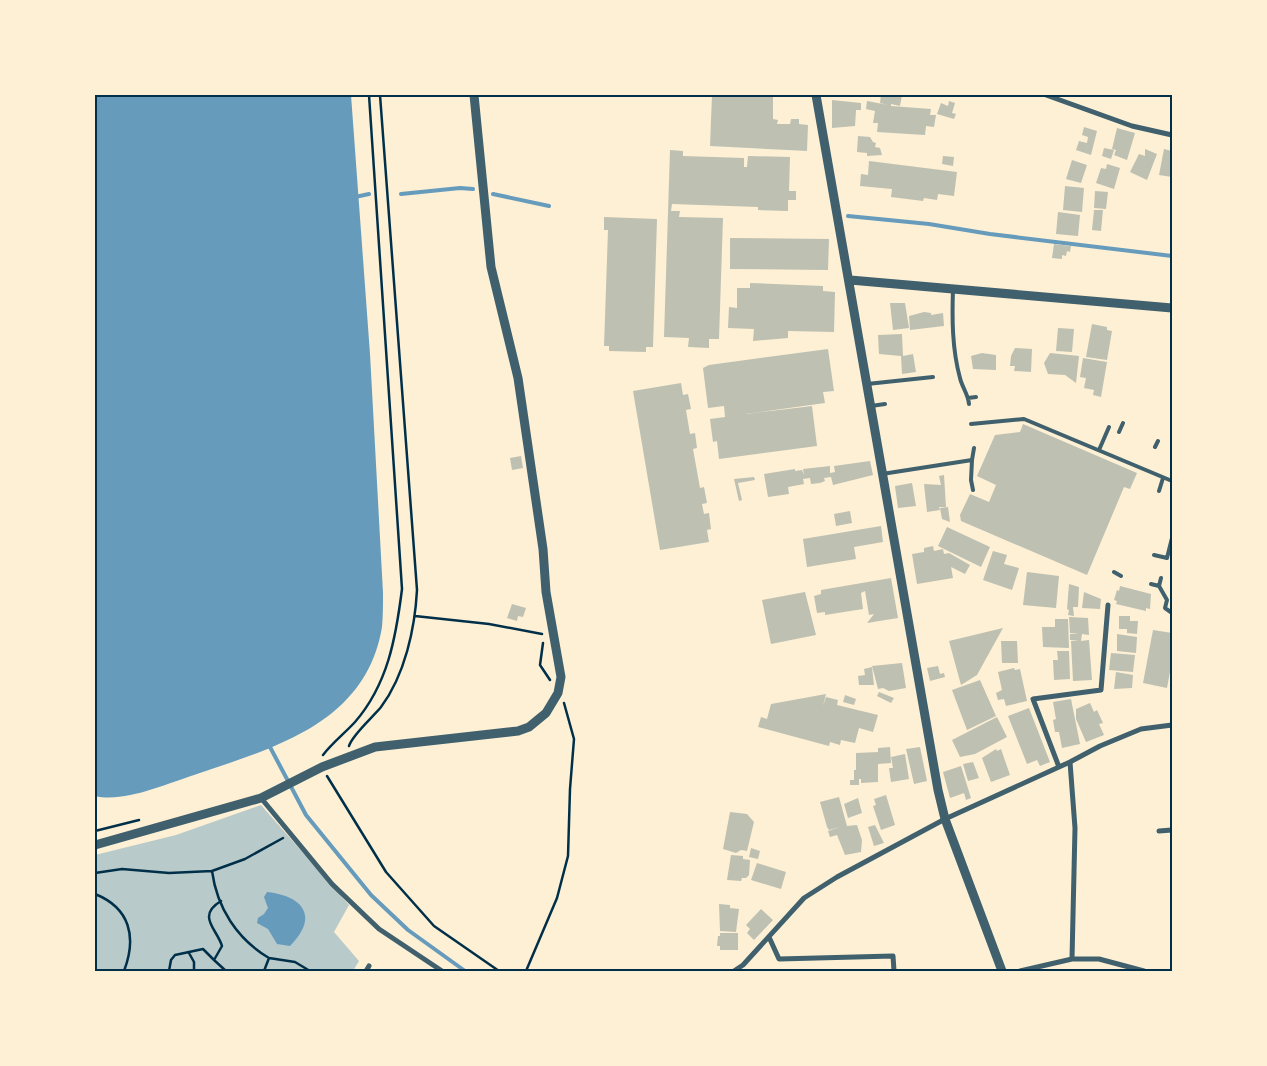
<svg xmlns="http://www.w3.org/2000/svg" width="1267" height="1066" font-family="Mulish,sans-serif">
	<rect width="100%" height="100%" fill="#fdf0d5"/>
	<path fill="#b9caca" d="M261,805L349,905L334,932L359,961L353,971H95V855L176,835Z"/>
	<path fill="#669bbc" d="M95,95H351L370,354L383,593C383,604 383,616 382,627C366,724 273,748 194,775C166,784 124,803 95,796Z
		M267,892C304,896 319,917 290,946L277,944L268,929L257,923L258,918L264,914L268,908L264,897Z"/>
	<g fill="none" stroke-linecap="round" stroke-linejoin="round">
		<path stroke="#669bbc" stroke-width="4" d="M401,194L460,188L473,189
			M493,194L549,206
			M355,197L369,194
			M848,216L929,224L990,234L1172,256
			M266,746L270,747L306,815L371,895L408,930L465,971"/>
	</g>
	<path fill="#bec0b2" d="M712,95L773,97V119L778,120L777,124H790L791,119H799V124L808,125L807,151L710,146Z
		M881,95H902L900,106L891,104V106L931,109L930,115H936L934,127L926,126L925,135L877,132L878,123H873L875,111L866,109L867,101L888,105L880,103Z
		M832,100L861,103V110H856L855,126L832,128Z
		M949,101L955,103L952,113L956,114L954,119L937,114L941,103L948,106Z
		M1084,127L1097,131L1091,155L1076,150L1079,141L1087,143L1088,137L1082,135Z
		M1117,128L1135,133L1127,160L1114,155L1116,150L1112,149Z
		M858,136L870,137L873,142L876,143L875,147L880,148L882,155L867,156V153L857,152Z
		M1104,148L1114,150L1111,159L1102,156Z
		M1145,149L1157,154L1147,180L1130,172L1139,154L1145,156Z
		M1164,149L1172,151V177L1159,175Z
		M670,150L683,151V156L744,158V167H747L748,156L790,157L789,191H796V200H788V211L758,210V207L672,204L671,211H680L679,217L723,218L719,339H709V348L688,347L689,338L664,337Z
		M943,156L954,157L953,166L942,164Z
		M1072,160L1087,165L1081,183L1066,179Z
		M869,161L957,172L954,196L938,194L937,200L924,198L923,201L891,197L892,189L860,186L861,174L868,175Z
		M1107,164L1120,168L1114,189L1096,183L1101,168L1106,169Z
		M1065,186L1084,188L1082,212L1063,210Z
		M1095,191L1108,192L1106,209L1094,208Z
		M1094,210H1103L1101,231L1092,230Z
		M1058,212L1080,215L1078,236L1056,234Z
		M604,217L657,219L653,347H646V352L609,351V346H604L608,230H604Z
		M730,238L829,239L828,270L730,269Z
		M1054,244L1071,246L1070,252L1067,251L1066,256L1062,255V259L1052,258Z
		M750,283L823,286V291L835,292L834,332L788,331V338L753,341L754,329L728,328L729,307L737,308V288H750Z
		M890,303H905L909,328L893,330Z
		M924,312L931,313V315L943,313L944,326L910,330L909,316Z
		M1092,324L1107,327V330L1112,331L1107,360L1086,357Z
		M1058,328L1074,329L1072,352L1056,351Z
		M902,334L903,356L913,354L916,372L902,374L901,356L879,354L878,335Z
		M1015,348L1032,349L1031,372L1014,371L1015,366H1010L1011,356Z
		M828,349L834,391L823,392L825,403L745,414L812,406L817,446L719,459L717,441L713,442L710,419L725,417L724,406L708,408L703,368L709,365Z
		M982,353L996,355V370L973,369L971,356Z
		M1050,353L1079,356L1076,383L1065,375L1048,374L1044,363Z
		M1083,358L1107,362L1101,397L1093,395L1094,390L1084,388L1086,378L1080,377Z
		M681,383L683,395L688,394L691,409L686,410L690,434L695,433L697,448L693,449L700,488L704,487L707,503L702,504L704,514L709,513L711,529L707,530L709,542L660,550L633,391Z
		M1023,424L1137,473L1130,489L1124,487L1087,575L961,521L960,515L970,494L989,502L996,485L977,476L995,435L1020,432Z
		M521,456L523,468L512,470L510,458Z
		M870,461L873,475L833,485L831,477L824,478L825,481L820,483L811,484L810,478L803,479L804,484L788,487L789,494L768,497L764,474L795,469V471L802,470L804,475L803,469L830,466V473L835,472L834,466Z
		M944,475L946,507H939L940,510L927,512L924,484L941,485L939,476Z
		M754,477L755,480L738,483L742,500L739,501L734,479Z
		M912,483L916,506L898,508L895,486Z
		M948,507L950,522L942,519L940,508Z
		M850,511L852,523L836,526L834,514Z
		M881,526L883,542L854,547L856,559L807,567L803,539Z
		M947,527L990,547L981,567L938,546Z
		M933,546L934,551L943,549L944,554L949,553L970,565L965,574L951,567L953,578L917,584L912,554L924,552V548Z
		M993,551L1007,555L1004,564L1019,568L1012,590L983,580Z
		M1027,572L1059,576L1056,608L1023,605Z
		M891,578L898,618L867,623L874,614L869,615L865,591L861,593L863,609L825,615V612L817,613L814,596L821,594V590Z
		M1069,584L1079,587L1078,607H1073L1074,616L1068,615L1069,610L1067,609Z
		M1120,586L1151,594L1150,609L1146,608V611L1116,604L1117,601L1114,600L1117,590L1119,591Z
		M805,592L816,635L771,644L762,600Z
		M1084,592L1101,599L1100,609L1082,608Z
		M512,604L526,608L523,617L518,616L517,621L507,618Z
		M1119,616H1130V621H1138L1137,634L1127,633V629H1119Z
		M1069,617L1088,618L1089,635L1082,634L1081,641L1089,640L1092,680L1073,681L1071,641L1079,640H1070V634H1079L1070,633Z
		M1055,619H1068L1069,648L1043,647L1042,627H1055Z
		M1003,628L977,675L961,685L949,641Z
		M1153,630L1172,633V661L1167,688L1143,683Z
		M1117,634L1137,637L1136,653L1117,651Z
		M1001,641H1017L1018,663H1002Z
		M1057,651H1069L1070,679L1054,680L1053,660H1058Z
		M1111,653L1135,655L1133,672L1109,670Z
		M902,663L906,688L889,691L883,688L878,689L872,666Z
		M938,666L940,674L944,673L945,677L930,681L927,668Z
		M872,667L874,685H859L858,676L865,675L864,669Z
		M1014,668L1015,670L1020,669L1027,701L1006,706L1004,699L998,700L996,693L1002,690L998,672Z
		M1116,672L1133,675L1132,688L1114,689Z
		M980,680L996,716L967,730L952,690Z
		M879,692L894,698L891,703L877,696Z
		M826,694L823,706L826,697L838,700L837,705L878,715L873,732L859,728L855,743L841,740L840,745L830,742L829,746L758,727L761,717L767,719L771,704Z
		M845,695L856,699L854,705L843,702Z
		M1071,699L1080,744L1062,748L1059,732H1055L1053,720L1056,719L1053,702Z
		M1090,703L1094,712L1097,710L1103,723L1099,724L1104,735L1086,742L1076,719V709Z
		M1029,708L1050,762L1040,766L1037,760L1027,764L1008,716Z
		M997,717L1007,737L975,754L960,757L952,740Z
		M890,747L891,763L878,764V782L861,783V779H859V785H850V780H854V770H856V753L878,752V748Z
		M920,747L927,781L914,784L906,749Z
		M996,749L997,751L1001,749L1010,775L991,782L982,758Z
		M905,754L909,779L891,782L889,768H893L891,757Z
		M973,762L979,778L968,781L963,764Z
		M961,766L971,798L966,800L964,793L950,798L943,772Z
		M886,795L895,825L881,830L873,806L876,805L874,799Z
		M839,797L847,826L857,825L862,840L861,852L845,855L837,835L830,837L828,831L840,827L829,830L827,827L820,802Z
		M858,798L862,813L848,818L844,804Z
		M730,812L747,814L754,822L747,851L741,850L736,853L723,849Z
		M875,825L884,843L874,846L868,827Z
		M751,848L760,851L758,859L749,857Z
		M731,855L743,856V859L750,860L749,875L746,878H742L741,881L727,880Z
		M757,863L786,872L781,889L751,880Z
		M719,904L730,905V908L739,909L736,932L720,931Z
		M761,909L773,920L754,940L747,933L750,929L746,925Z
		M720,933H738V950H720V946H717L718,936H720Z"/>
	<g fill="none" stroke-linecap="round" stroke-linejoin="round">
		<path stroke="#003049" stroke-width="2.5" d="M415,616L489,624L542,634
			M543,643L540,665L550,680
			M349,746C352,735 373,717 381,707C405,675 415,628 417,590L380,95
			M323,755C332,743 345,733 355,722C388,684 396,637 402,589L369,95
			M327,776L386,872L434,926L499,971
			M95,831L139,820
			M212,871L245,859L283,838
			M95,873L122,869L169,873L212,871C217,908 237,939 269,958L264,971
			M95,894C130,908 137,937 124,971
			M189,953L194,962V971
			M269,958L295,962L310,971
			M214,960L226,971
			M169,971L171,960L175,955L203,949L214,960L222,946C217,929 196,916 221,901
			M526,971L557,898L568,856L570,789L574,739L564,703"/>
		<path stroke="#3f606c" stroke-width="4" d="M953,289C952,318 952,349 960,378C962,387 968,394 969,404
			M867,384L933,377
			M968,398L976,397
			M871,406L885,404
			M971,424L1024,419L1172,481
			M1119,432L1123,423
			M1155,447L1158,441
			M1099,450L1109,427
			M972,460L971,480L973,490
			M882,474L972,460L974,448
			M1159,491L1163,478
			M1154,555L1167,558L1172,538
			M1114,572L1121,576
			M1161,578L1159,586L1167,600L1165,608L1172,613
			M1151,584L1159,586"/>
		<path stroke="#3f606c" stroke-width="5" d="M1046,95L1132,126L1172,135
			M1059,767L1033,699L1101,690L1108,605
			M261,798L332,884L379,929L442,971
			M1159,831L1172,830
			M769,937L779,959L893,956L894,971
			M1072,959H1099L1144,971
			M366,971L369,966
			M734,971L743,965L804,898L837,877L945,819L1070,762L1100,746L1141,729L1172,725
			M1020,971L1072,959L1075,828L1070,762"/>
		<path stroke="#3f606c" stroke-width="9" d="M816,95L938,790L945,819L1002,971
			M850,280L1172,308
			M95,845L261,798L322,767L375,747L518,731L529,727L546,713L558,693L561,677L546,592L543,549L518,378L491,267L474,95"/>
	</g>
	<rect width="1267" height="1066" fill="none" stroke="#fdf0d5" stroke-width="192"/>
	<rect x="96" y="96" width="1075" height="874" fill="none" stroke="#003049" stroke-width="2"/>
</svg>
